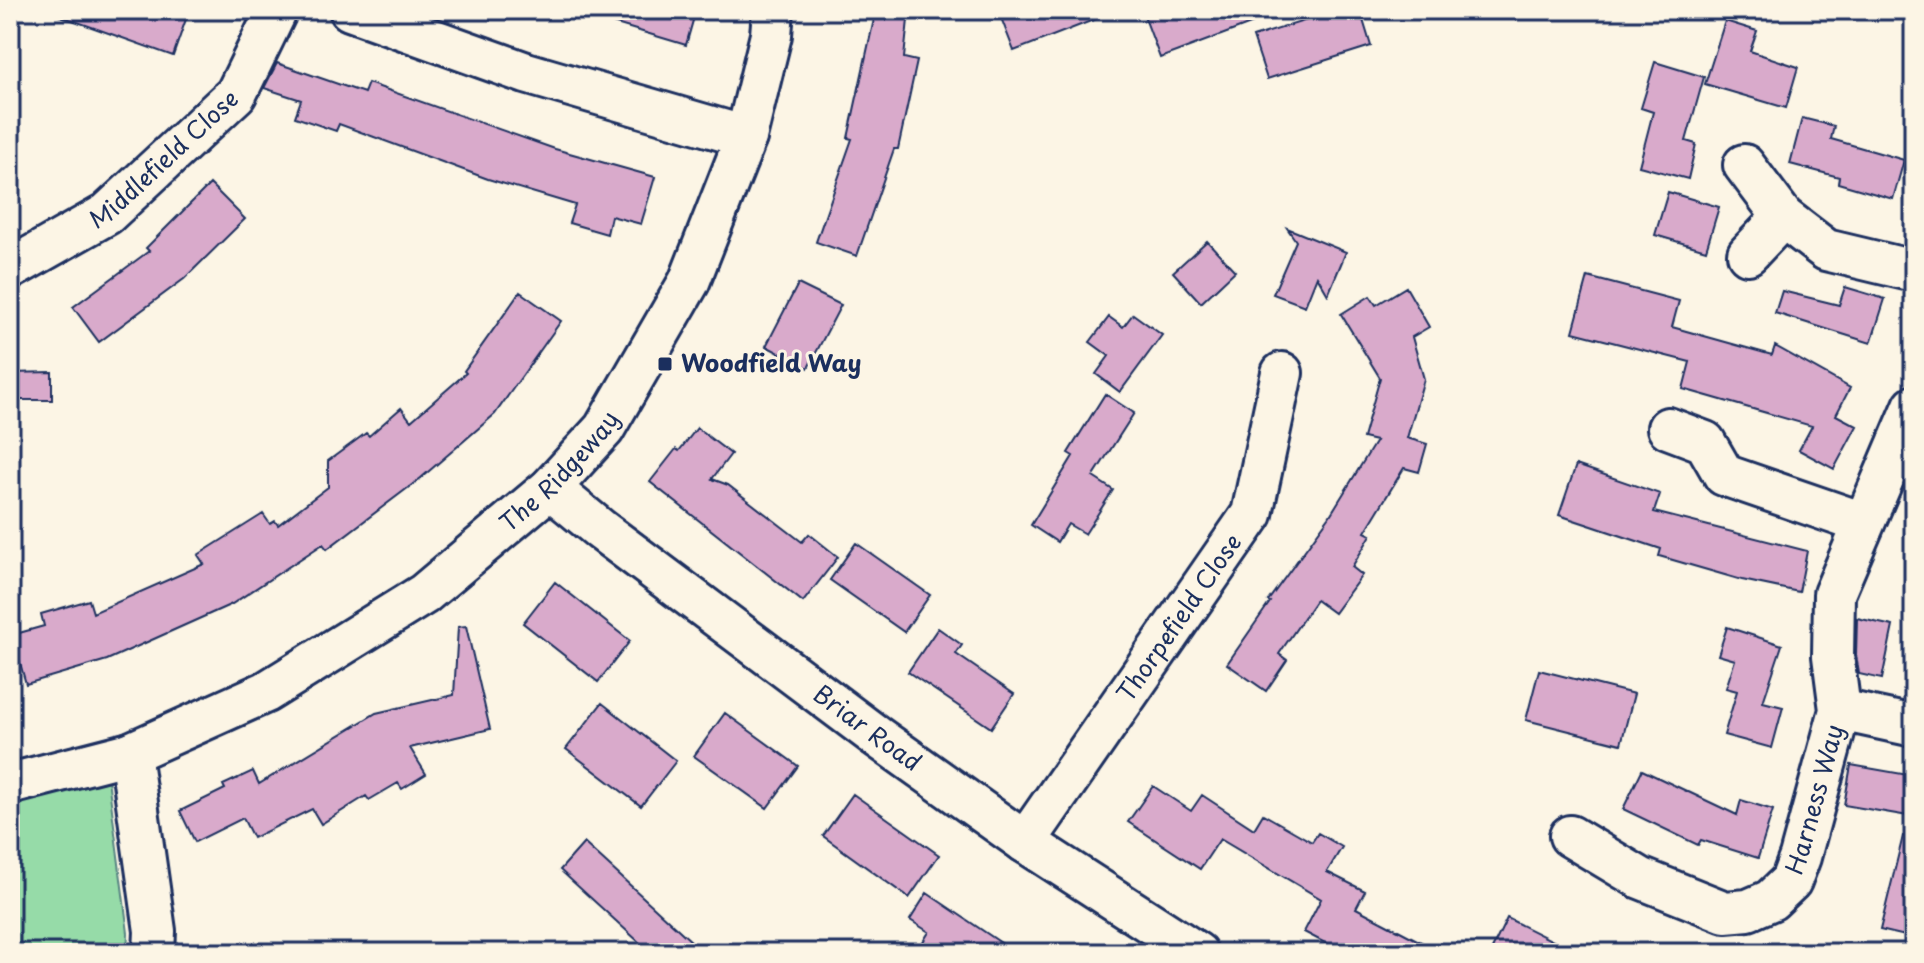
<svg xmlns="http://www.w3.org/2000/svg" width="1924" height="963" font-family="'Playpen Sans',sans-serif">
	<rect width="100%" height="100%" fill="#fcf5e5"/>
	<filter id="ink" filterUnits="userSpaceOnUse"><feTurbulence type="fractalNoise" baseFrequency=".0125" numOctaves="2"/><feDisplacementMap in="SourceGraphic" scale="16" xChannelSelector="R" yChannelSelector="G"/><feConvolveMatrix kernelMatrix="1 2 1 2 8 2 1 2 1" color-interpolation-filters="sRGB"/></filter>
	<g filter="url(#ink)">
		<path fill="#96dba8" stroke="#588583" stroke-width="2" d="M108,779L128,933L127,953H10V798Z"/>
		<path fill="#d9aacb" stroke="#1b2f5e" stroke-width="2" d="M55,10H160L186,19L173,56L55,14Z
			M597,10H696L686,45L596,18Z
			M876,10H909L904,58L917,61L898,149H894L857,256L816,242L852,139L848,138Z
			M998,10H1114V12L1014,51Z
			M1142,10H1280V13L1160,58Z
			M1339,10H1360L1371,46L1267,79L1253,37Z
			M1725,21L1757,31L1750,51L1798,67L1786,108L1705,84Z
			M1655,62L1704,77L1686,141L1696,144L1688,179L1639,166L1653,112L1641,108Z
			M277,63L364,93L368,83L555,149L655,177L641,224L611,216L607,234L569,223L575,205L488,179L339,124L336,131L295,117L301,100L264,88Z
			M1802,118L1834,126L1831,139L1904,160L1893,199L1838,183L1839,177L1790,164Z
			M210,184L245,219L184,279L99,342L73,307L149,251L146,248Z
			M1668,192L1719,207L1706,250L1655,235Z
			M1287,228L1346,252L1328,295L1317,276L1305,306L1273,294L1296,241Z
			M1207,241L1235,271L1201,303L1173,272Z
			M1588,277L1679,301L1672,327L1772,355L1775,346L1850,388L1836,415L1857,426L1834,469L1799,450L1812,426L1683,389L1690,362L1573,332Z
			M798,284L841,305L808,368L766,346Z
			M1406,287L1429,327L1412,337L1424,379L1407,438L1427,444L1419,472L1404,468L1365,532L1371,535L1352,567L1362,575L1334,613L1316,600L1279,654L1287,660L1266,691L1227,664L1270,602L1268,601L1329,517L1376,441L1363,438L1380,378L1341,314L1370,296L1376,305Z
			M1845,287L1885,299L1871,343L1775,313L1782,291L1839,305Z
			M520,292L561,321L495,414L421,478L327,549L323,544L232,604L107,660L26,684L12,635L44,626L41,614L89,600L93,613L204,564L198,555L263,514L270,524L275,521L278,525L328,487V461L366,433L369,436L401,408L411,421L466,373L464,371Z
			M1133,314L1162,335L1120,392L1096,374L1109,356L1090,342L1109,317L1123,327Z
			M52,372V400H10V373Z
			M1105,394L1134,413L1093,477L1113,490L1085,534L1068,524L1057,542L1031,525L1073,456L1068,453Z
			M697,428L731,454L712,479L728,485L802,542L809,534L838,557L803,602L650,482L676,449L679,451Z
			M1576,465L1660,494L1654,512L1807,551L1799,592L1742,580L1659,556L1661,549L1559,515Z
			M856,543L930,595L904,632L830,580Z
			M555,582L630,641L598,682L523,623Z
			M1857,618L1893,626L1882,679L1859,674L1856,655Z
			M466,626L490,729L410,748L426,774L402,789L398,783L369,800L366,796L321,824L312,809L253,838L243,818L195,842L180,811L225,789L223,785L253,771L259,784L376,713L454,695L458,627Z
			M1727,627L1782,645L1763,702L1783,707L1772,748L1724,735L1737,691L1726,688L1735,660L1718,655Z
			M938,628L962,645L956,654L1014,694L991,728L908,672Z
			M1539,670L1634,694L1621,744L1526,720Z
			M602,703L676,761L641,806L566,749Z
			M725,713L798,766L767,808L694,756Z
			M1851,765L1914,776V817L1844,805Z
			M1642,770L1737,815L1741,800L1773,810L1758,858L1701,840L1698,845L1623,809Z
			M1153,786L1191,811L1202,795L1254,829L1263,814L1312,842L1318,833L1342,847L1327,872L1365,891L1356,908L1442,953H1344L1304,932L1321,899L1220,839L1200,869L1128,822Z
			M853,794L939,855L909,898L823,836Z
			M1903,836L1914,837V938L1880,930Z
			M584,843L704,953H651L560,870Z
			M927,893L1016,953H916L929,932L910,920Z
			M1507,918L1577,953H1490Z"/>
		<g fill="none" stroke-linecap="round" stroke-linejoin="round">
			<defs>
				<g id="street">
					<path d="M350,10L526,73L746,137"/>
					<path d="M1744,165L1783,217L1826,250L1914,271"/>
					<path d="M1748,254L1783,217"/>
					<path id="s1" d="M10,269L107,214L236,94L277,10"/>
					<path d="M1668,428L1705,442L1724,475L1863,523"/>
					<path id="s2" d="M550,488L601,530L876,736L1025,842L1197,953"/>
					<path d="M1840,710L1914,726"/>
					<path d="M130,753L155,931L154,953"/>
					<path id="s3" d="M10,784L130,753L266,692L424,594L550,488L604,429L689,282L746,137L771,35L773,10"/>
					<path id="s4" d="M1570,836L1640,878L1725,912L1748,910L1771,900L1791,881L1800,857L1840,710L1833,656L1834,594L1914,406"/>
					<path id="s5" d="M1025,842L1252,514L1282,373"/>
				</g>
			</defs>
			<use href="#street" stroke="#1b2f5e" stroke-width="46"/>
			<use href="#street" stroke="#fcf5e5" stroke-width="40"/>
		</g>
	</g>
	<rect fill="#1b2f5e" stroke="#fcf5e5" stroke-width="3" x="657" y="356" width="16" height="16" rx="4"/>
	<g text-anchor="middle" stroke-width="6" stroke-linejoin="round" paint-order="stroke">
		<g font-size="24" fill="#1b2f5e" stroke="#fcf5e5">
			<text dy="8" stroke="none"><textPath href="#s1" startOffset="190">Middlefield Close</textPath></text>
			<text dy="8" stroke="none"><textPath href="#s3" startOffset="642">The Ridgeway</textPath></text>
			<text dy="8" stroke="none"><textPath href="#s5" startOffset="272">Thorpefield Close</textPath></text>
			<text dy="8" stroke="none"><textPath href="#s2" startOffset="398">Briar Road</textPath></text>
			<text dy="8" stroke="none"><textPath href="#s4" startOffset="334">Harness Way</textPath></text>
		</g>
		<g font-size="24" font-weight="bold" fill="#1b2f5e" stroke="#fcf5e5" text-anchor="start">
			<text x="681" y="372">Woodfield Way</text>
		</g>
	</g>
	<rect width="1924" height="963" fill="none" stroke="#fcf5e5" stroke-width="40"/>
	<rect x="20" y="20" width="1884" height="923" fill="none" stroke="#1b2f5e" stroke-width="3" filter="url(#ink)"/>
</svg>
